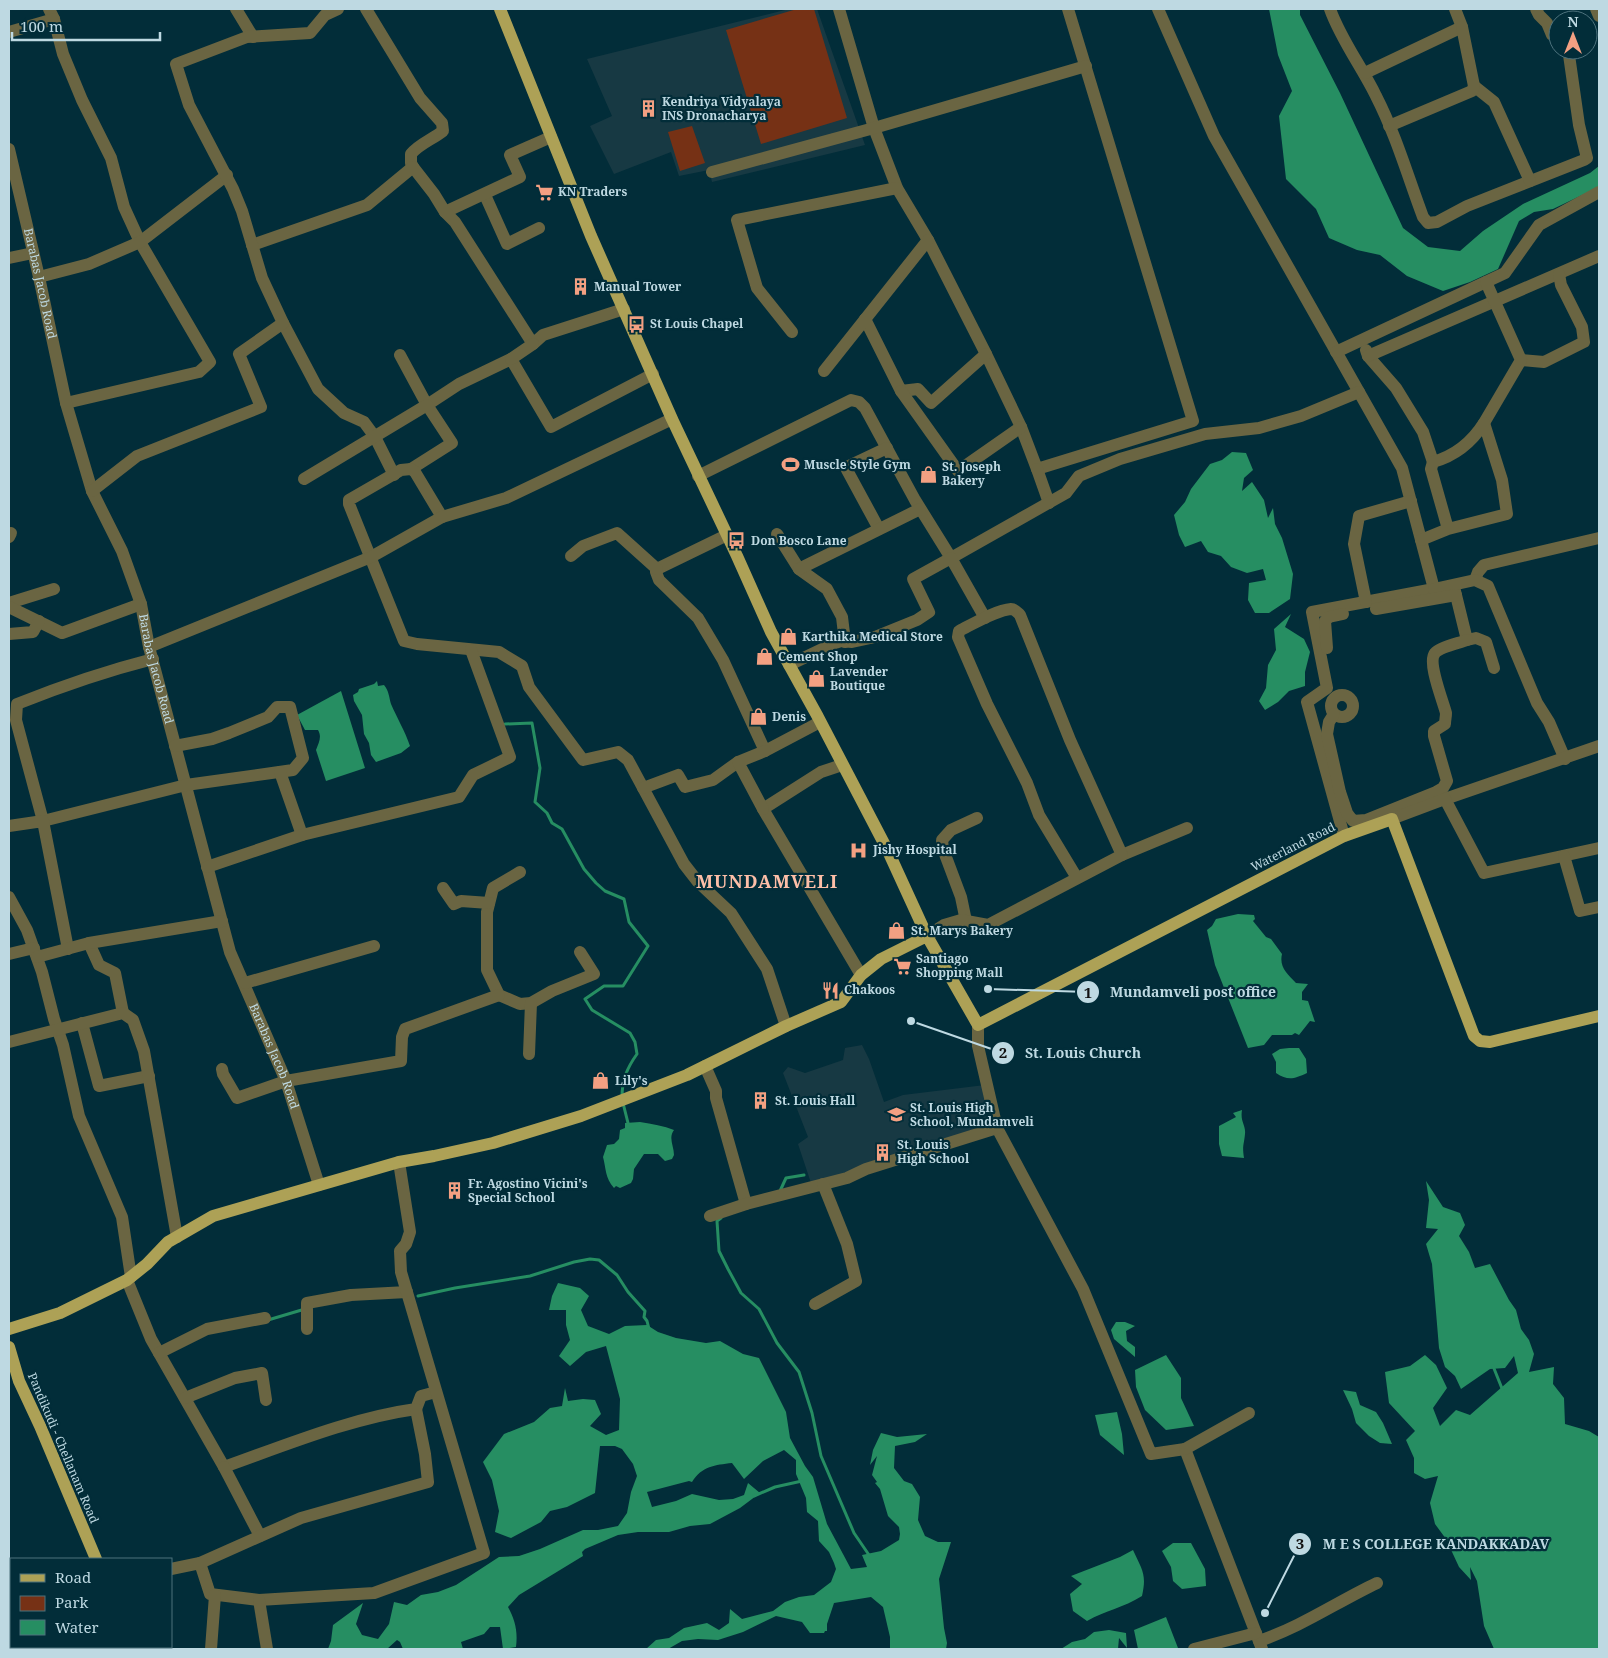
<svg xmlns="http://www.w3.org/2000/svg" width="1608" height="1658" font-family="'Noto Serif',serif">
	<rect width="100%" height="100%" fill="#022d39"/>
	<path fill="#173943" d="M789,9H817L865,145L712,182L709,170L679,176L671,152L614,174L590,126L612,116L587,59Z
		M862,1045L869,1059L884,1102L903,1095L985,1085L995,1128L813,1189L798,1144L808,1137L783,1073L788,1067L805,1073L843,1060L845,1048Z"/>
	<path fill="#763115" d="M797,9H814L847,118L761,144L726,30Z
		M692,126L705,163L680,171L668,132Z"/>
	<path fill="#268e62" d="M1269,9H1300V15L1340,93L1403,228L1428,247L1460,251L1483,231L1523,204L1590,173L1599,166V187L1553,209L1534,212L1519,221L1498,269L1470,282L1443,291L1407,276L1380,255L1357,250L1329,238L1316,209L1286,179L1279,116L1292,91L1278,55Z
		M1232,452L1246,453L1253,470L1244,478L1242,491L1252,482L1264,500L1268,518L1273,508L1275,524L1282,538L1293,574L1290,599L1269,613H1255L1248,600L1249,583L1266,580L1263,569L1247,573L1231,567L1221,556L1208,552L1201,541L1185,547L1179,535L1174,515L1185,502L1191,489L1210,464L1222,460Z
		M1291,614L1285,627L1304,639L1310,652L1305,672V686L1289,691L1278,702L1265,710L1259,701L1266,688L1268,665L1276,650L1274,629Z
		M377,681L378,686L384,685C389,691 389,697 391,704C397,718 405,731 410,746L401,753L376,762L371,755L369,743L364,734L362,715L354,701L353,695L358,692L359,689L374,684Z
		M341,691L365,768L326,781L316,750C319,742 322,737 318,730H305L297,715Z
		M1238,914L1254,915L1255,919L1253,921L1266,937L1271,939L1282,954C1279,967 1287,974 1296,983L1308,984L1302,992V1000L1308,1001L1315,1022L1310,1021L1299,1035L1295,1033L1292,1035H1272L1264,1045L1248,1048L1215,965L1207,930L1212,926L1216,919Z
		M1289,1048H1299L1306,1059L1307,1073C1294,1079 1288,1081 1276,1073V1062L1272,1054L1280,1049Z
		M1242,1110C1240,1122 1246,1125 1245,1134C1244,1145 1242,1145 1244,1158L1222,1156L1219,1144V1126L1236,1117L1233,1113Z
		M640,1122C652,1124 664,1126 674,1130C668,1138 674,1146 674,1155L672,1159L665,1161L658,1154H644L634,1169L633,1179L631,1183L620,1188L616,1186L614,1188C605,1178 606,1168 603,1157L607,1145L614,1144L619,1139L620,1130L625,1128V1123Z
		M1426,1181L1443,1207L1460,1213L1465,1225L1459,1236L1469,1252L1475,1268L1490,1264L1509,1300L1516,1310L1521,1329L1529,1340L1534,1354L1529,1372L1554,1367L1553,1384L1564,1398L1565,1424L1589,1431L1599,1437V1649H1494L1484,1626L1477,1581L1470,1567L1471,1580L1459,1567L1446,1539L1435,1524L1430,1503L1438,1476L1425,1479L1414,1473V1458L1406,1440L1415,1431L1389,1403L1385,1372L1410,1366L1425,1355L1436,1365L1447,1388L1433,1408L1440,1426L1456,1410L1470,1415L1518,1373L1514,1356L1505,1368L1490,1369L1461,1389L1455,1376L1445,1367L1439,1348L1432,1264L1426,1244L1438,1229L1426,1228L1429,1200Z
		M558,1283L580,1288L589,1296L581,1310L588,1326L609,1334L625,1326L647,1325L658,1332L676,1338L706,1343L720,1341L743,1354L759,1358L786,1412L790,1438L805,1466L813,1477L827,1524L851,1569L867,1567L862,1555L881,1551L899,1540L900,1534L899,1527L888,1516L880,1489L875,1483L877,1482L872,1475L877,1456L870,1465L873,1450L881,1433L897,1437L927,1434L915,1442L895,1446L894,1468L904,1481L912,1484L920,1497L918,1520L925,1536L938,1542H951L939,1579L944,1628L947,1643L946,1649H890V1637L883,1607L871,1597L834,1603L827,1624V1631H825L824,1633H810L802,1622L776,1616L743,1632L718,1640L698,1639L682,1641L668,1649H646L656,1640L669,1638L684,1628L707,1623L719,1630L729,1623L730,1609L742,1619L773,1611L785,1602L799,1597L814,1595L831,1582L836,1569L834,1563L829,1552L819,1541L818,1521L807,1512L806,1498L796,1474V1460L784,1450L763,1461L744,1479L732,1463C715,1465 702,1466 692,1482L689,1481L647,1492L652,1507L676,1501L692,1494L719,1500L733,1499L744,1495L748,1483L760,1493L740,1508L710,1524L690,1526L669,1532H638L618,1535L585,1549L582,1552L583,1556L519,1595L508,1607C515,1620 518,1631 516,1647L503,1649L500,1627H490L484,1634L461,1642L463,1649H403L400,1642L397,1640L387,1649H328L331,1641L333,1625L363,1603L356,1624L362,1635L378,1639L389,1624L394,1602L407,1605L421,1595L438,1592L456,1585L499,1557L519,1556L540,1549L583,1530H598L618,1526L627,1513L631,1492L637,1476L633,1464L622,1449L615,1446H600L595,1493L567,1507L550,1511L541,1522L511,1538L495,1532L499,1511L492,1480L483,1462L504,1434L534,1422L550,1408L562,1406L565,1388L568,1401L583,1399L595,1400L601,1414L590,1426L606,1435L619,1430L620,1399L606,1346L586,1352L570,1366L559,1356L570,1340L566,1325V1310H549L552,1296Z
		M1116,1322H1125L1135,1326L1126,1331L1127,1341L1135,1347V1357L1114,1339L1111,1330Z
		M1166,1355L1181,1378V1398L1194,1426L1166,1430L1145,1410L1136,1387L1135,1370Z
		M1343,1390L1356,1392L1360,1405L1376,1412L1383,1423L1392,1444L1380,1443L1369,1436L1356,1423L1352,1409Z
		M1117,1412L1122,1434L1124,1455L1100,1435L1095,1415Z
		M1173,1543H1191L1205,1569L1206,1586L1182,1589L1173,1581L1171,1567L1162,1551Z
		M1133,1550C1142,1570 1147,1574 1142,1596C1123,1608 1106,1610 1087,1621L1073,1611L1070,1594L1082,1584L1071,1576L1120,1557Z
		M1166,1617L1178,1648L1138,1649L1134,1630Z
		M1109,1630L1126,1633L1127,1648L1119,1638L1118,1649H1061L1072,1642L1085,1639L1094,1632Z"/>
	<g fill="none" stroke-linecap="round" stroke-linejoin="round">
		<path stroke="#268e62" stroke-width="3" d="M505,724L532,723L540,768L535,802L547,813L552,823L562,829L584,869L596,883L605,891L624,899L629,922L648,946L623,986H604L585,999L592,1010L630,1033L635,1042L637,1054C627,1068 622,1080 622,1097
			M623,1103L628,1123
			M780,1191L786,1178L804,1175
			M721,1218L717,1221L719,1251L728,1269L741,1293L759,1309L777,1343L799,1372L812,1413L821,1456L854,1533L869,1555
			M418,1296L455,1288L530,1276L574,1262L590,1259L599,1260L617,1275L628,1292L645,1311L644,1317L647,1321L649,1329
			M268,1320L305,1309
			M1493,1366L1503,1391
			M754,1496L775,1487L802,1481"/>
		<g stroke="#6a6542" stroke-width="12">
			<path d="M49,9L54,19L63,54L82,100L111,158L124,207L140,242L210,362L199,372L66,403"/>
			<path d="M236,9L253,37"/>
			<path d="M366,9L420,98L442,123L443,131C433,139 419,144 411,154V163L413,167"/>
			<path d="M839,9L874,128L897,188L928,240L986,354L1021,427L1037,469L1193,421L1068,9"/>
			<path d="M1158,9L1214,136L1402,468L1434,589L1312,612L1327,688L1307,702L1344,836"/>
			<path d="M1330,9C1341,40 1362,67 1376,96C1396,135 1408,177 1423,217L1428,223L1437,222L1467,206L1584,160L1587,158L1579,125L1569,55L1567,50"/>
			<path d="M1536,9L1539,15L1547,23L1552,35L1558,37"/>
			<path d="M1596,9L1599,16"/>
			<path d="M9,32L54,19"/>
			<path d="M1365,73L1462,27L1455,9"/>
			<path d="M1474,86L1494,102L1530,181"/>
			<path d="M1389,126L1472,91L1474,86L1462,27"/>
			<path id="s1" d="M9,149L39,277L66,403L92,491L122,551L141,604L149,647L230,952L286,1081L319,1185"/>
			<path d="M712,172L874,128L1086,66"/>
			<path d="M485,195L507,244L539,228"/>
			<path d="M445,212L520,177L510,155L551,137"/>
			<path d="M252,245L367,205L413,167L434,194L445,212L455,222L533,344L543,335L624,309"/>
			<path d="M9,258L33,253"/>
			<path d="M39,277L89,264L140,242L227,175"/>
			<path d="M865,319L901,391L918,389L931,403L986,354"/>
			<path d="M283,323L318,389L344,413L364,422L375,437L394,475"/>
			<path d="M792,332L757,288L737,220L897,188"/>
			<path d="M1366,350L1368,356L1396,388L1423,432L1433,462"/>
			<path d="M1336,352L1505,273L1539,225L1599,192"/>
			<path d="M400,355L427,405L459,384L511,359L551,427L653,374"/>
			<path d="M1368,356L1599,256"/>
			<path d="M511,359L533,344"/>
			<path d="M1521,360L1544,362L1584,342L1582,327L1561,285L1559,274"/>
			<path d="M824,371L928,240"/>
			<path d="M901,391L958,471L1021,427"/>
			<path d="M1484,423L1521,360L1486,282"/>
			<path d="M1037,469L1049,503"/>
			<path d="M698,476L851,400L859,402L865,408L915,500L951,558L1066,493L1079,476L1120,459L1205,434L1259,428L1301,416L1359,392"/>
			<path d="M304,479L427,405L452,443L411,469"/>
			<path d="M92,491L137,456L261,407L239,354L283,323L262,278L242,211L233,189L189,105L176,64L247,37L310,33L325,15L338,9"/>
			<path d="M442,517L415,472L411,469L401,470L349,500V504L404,641L417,644L499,652L522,666L529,687L583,760L618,752L628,760L684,864L698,882L731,913L767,969L786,1026"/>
			<path d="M879,529L847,470L849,466L887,448"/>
			<path d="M777,534L799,569L827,589L842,617L845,642"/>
			<path d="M727,535L657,569L656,572L659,580L698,618L723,660L765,751L820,722"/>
			<path d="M9,537L11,533"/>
			<path d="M1421,540L1448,529L1431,469L1433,462C1454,456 1472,442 1484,423L1502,480L1507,514L1448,529"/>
			<path d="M571,556L583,546L617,533L657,569"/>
			<path d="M799,569L920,509"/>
			<path d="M1475,580L1478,572L1484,565L1599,538"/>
			<path d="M1454,587L1467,640L1476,638L1486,642L1494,668"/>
			<path d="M1434,589L1475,580L1488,586L1537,703L1549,722L1565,759"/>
			<path d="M1366,602L1354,544L1359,516L1411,501"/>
			<path d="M9,603L54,589"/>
			<path d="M9,607L62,633L141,604"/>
			<path d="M1376,609L1456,595"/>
			<path d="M9,634L33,632L39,621"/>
			<path d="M149,647L371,557L442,517L506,498L672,419"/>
			<path d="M1327,648L1325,621L1329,617L1343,614"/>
			<path d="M153,659C106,671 62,686 17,704L16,720L43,821L186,785L293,770L303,758L290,707H277L268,717L229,733L212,739L175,746"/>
			<path d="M789,665L835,643L841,641L852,642L875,637L917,620L929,612L913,579L951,558L985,618"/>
			<circle cx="1342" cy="706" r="11"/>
			<path d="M1334,714L1329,722L1327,734L1340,792L1347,813L1353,821L1366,820L1436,792L1443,788L1447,781L1434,736V731L1445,724C1445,720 1446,717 1446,713C1443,701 1427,662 1435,653C1440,647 1460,643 1467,640"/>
			<path d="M842,765L821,772L763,809L861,975"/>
			<path d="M280,772L302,835"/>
			<path d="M643,788L678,775L685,787L713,780L738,762"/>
			<path d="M1445,799L1599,746"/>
			<path d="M763,809L738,762L765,751"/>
			<path d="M1397,817L1445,799L1484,873L1599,848"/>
			<path d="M9,826L43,821L68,949"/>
			<path d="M1122,855L1187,828"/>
			<path d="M1564,856L1580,911L1599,907"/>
			<path d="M207,867L302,835L459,797L473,775L510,757L471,650"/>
			<path d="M520,872L493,888L487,912V970L499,995L520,1004L531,1003L552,991L594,974L580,952"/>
			<path d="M443,888L454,904L461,901L489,903"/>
			<path d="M9,897L27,930L42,972L54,1019L63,1045L79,1116L122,1217L131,1277"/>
			<path d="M966,921L961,897L943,849L942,840L951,830L977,818"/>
			<path d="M927,936L944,925L961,920L988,925L1122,855L1070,740L1020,615C1017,612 1015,609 1011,609C996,610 973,624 959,631L958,637L987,704L1027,783L1039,815L1077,878"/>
			<path d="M89,943L99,965L115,973L123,1013"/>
			<path d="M9,954L34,948"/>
			<path d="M37,957L89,943L222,921"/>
			<path d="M245,983L374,946"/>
			<path d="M82,1023L99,1086L149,1076"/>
			<path d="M978,1025V1046L997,1128L1083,1289L1151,1454L1185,1449L1262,1649"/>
			<path d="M9,1042L123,1013L133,1020L144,1051L177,1237"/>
			<path d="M529,1054L531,1003"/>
			<path d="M705,1066L716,1091V1098L746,1204"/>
			<path d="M222,1069L223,1074L237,1098L286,1081L401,1061L402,1037L405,1029L499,995"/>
			<path d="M710,1216L746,1204L847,1178L866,1169L997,1128"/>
			<path d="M127,1280L151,1339L224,1467C286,1445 351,1418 416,1409L421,1396L436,1392"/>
			<path d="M815,1304L856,1281L847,1244L823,1184"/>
			<path d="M307,1329V1303L351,1295L407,1292"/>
			<path d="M159,1353L207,1329L265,1318"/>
			<path d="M185,1398L235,1378L262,1373L266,1400"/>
			<path d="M1185,1449L1249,1413"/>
			<path d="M224,1467L260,1536"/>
			<path d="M200,1563L210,1594L259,1600L374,1593L484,1553L401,1272L400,1251L406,1244L410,1232L399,1162"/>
			<path d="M171,1569L200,1563L301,1518L428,1482L425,1454L416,1409"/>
			<path d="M259,1600L267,1649"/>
			<path d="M1259,1641C1301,1627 1337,1602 1377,1583"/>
			<path d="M211,1649L215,1595"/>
			<path d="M1194,1649L1256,1633"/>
		</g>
		<path stroke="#ada156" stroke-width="12" d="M500,9L591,236L672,419L737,556L771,632L818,717L888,851L927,936L978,1025L1344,836L1392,819L1474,1036L1480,1041L1490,1042L1599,1016
			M9,1329L60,1313L127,1280L147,1264L168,1242L213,1216L399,1162L434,1156L493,1143L581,1116L687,1075L786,1026L841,1002L861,975L881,959L927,936
			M9,1347L19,1381L40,1426L96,1559
			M127,1647L128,1649"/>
	</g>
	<defs>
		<symbol id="building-bare" viewBox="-9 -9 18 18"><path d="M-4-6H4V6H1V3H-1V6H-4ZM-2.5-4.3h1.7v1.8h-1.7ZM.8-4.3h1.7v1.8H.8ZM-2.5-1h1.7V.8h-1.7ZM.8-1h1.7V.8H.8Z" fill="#f3a082" stroke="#022d39" stroke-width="2.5" paint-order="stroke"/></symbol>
		<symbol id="supermarket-bare" viewBox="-9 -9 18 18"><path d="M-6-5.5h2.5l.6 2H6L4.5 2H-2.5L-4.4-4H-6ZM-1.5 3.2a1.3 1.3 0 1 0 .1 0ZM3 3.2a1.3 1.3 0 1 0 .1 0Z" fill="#f3a082" stroke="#022d39" stroke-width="2.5" paint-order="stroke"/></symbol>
		<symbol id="bus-bare" viewBox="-9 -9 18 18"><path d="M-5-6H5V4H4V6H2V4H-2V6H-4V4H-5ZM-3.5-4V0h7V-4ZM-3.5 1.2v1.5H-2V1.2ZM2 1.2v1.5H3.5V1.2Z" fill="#f3a082" stroke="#022d39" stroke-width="2.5" paint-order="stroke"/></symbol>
		<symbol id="stadium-bare" viewBox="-9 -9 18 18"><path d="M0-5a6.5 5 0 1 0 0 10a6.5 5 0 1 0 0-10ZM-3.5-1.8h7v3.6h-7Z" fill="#f3a082" stroke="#022d39" stroke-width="2.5" paint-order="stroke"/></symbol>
		<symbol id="shop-bare" viewBox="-9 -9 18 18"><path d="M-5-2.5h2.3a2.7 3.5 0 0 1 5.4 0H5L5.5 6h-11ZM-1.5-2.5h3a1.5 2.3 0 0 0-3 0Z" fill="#f3a082" stroke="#022d39" stroke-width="2.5" paint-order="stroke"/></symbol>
		<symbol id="hospital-bare" viewBox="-9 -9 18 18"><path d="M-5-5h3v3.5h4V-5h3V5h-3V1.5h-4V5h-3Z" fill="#f3a082" stroke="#022d39" stroke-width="2.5" paint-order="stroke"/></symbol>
		<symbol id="restaurant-bare" viewBox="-9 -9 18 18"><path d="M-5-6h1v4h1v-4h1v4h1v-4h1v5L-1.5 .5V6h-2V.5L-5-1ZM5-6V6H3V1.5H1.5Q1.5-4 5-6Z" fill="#f3a082" stroke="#022d39" stroke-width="2.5" paint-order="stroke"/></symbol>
		<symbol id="school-bare" viewBox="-9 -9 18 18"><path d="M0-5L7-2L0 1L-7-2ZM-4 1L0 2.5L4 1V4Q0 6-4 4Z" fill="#f3a082" stroke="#022d39" stroke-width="2.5" paint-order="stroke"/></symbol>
	</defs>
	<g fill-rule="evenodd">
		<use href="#building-bare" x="636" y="96" width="25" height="25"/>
		<use href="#supermarket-bare" x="532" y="180" width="25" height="25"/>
		<use href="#building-bare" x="568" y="274" width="25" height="25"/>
		<use href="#bus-bare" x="624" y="312" width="25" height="25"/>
		<use href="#stadium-bare" x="778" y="452" width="25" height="25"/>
		<use href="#shop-bare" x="916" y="462" width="25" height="25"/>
		<use href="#bus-bare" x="724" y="528" width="25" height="25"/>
		<use href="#shop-bare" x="776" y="624" width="25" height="25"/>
		<use href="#shop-bare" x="752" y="644" width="25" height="25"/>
		<use href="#shop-bare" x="804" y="666" width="25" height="25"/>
		<use href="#shop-bare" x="746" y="704" width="25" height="25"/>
		<use href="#hospital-bare" x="846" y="838" width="25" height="25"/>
		<use href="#shop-bare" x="884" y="918" width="25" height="25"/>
		<use href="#supermarket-bare" x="890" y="954" width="25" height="25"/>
		<use href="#restaurant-bare" x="818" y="978" width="25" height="25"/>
		<use href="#shop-bare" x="588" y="1068" width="25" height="25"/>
		<use href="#building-bare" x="748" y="1088" width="25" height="25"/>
		<use href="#school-bare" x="884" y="1102" width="25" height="25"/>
		<use href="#building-bare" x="870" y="1140" width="25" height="25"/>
		<use href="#building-bare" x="442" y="1178" width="25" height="25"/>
	</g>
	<g text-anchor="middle" stroke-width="4.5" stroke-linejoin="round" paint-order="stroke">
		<g font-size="12" font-weight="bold" fill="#bed9e2" stroke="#022d39" text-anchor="start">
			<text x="662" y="106">Kendriya Vidyalaya<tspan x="662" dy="14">INS Dronacharya</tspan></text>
			<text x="558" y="196">KN Traders</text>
			<text x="594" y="291">Manual Tower</text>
			<text x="650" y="328">St Louis Chapel</text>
			<text x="804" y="469">Muscle Style Gym</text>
			<text x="942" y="471">St. Joseph<tspan x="942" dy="14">Bakery</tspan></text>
			<text x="751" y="545">Don Bosco Lane</text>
			<text x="802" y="641">Karthika Medical Store</text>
			<text x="778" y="661">Cement Shop</text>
			<text x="830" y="676">Lavender<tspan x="830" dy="14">Boutique</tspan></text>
			<text x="772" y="721">Denis</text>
			<text x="873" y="854">Jishy Hospital</text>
			<text x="911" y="935">St. Marys Bakery</text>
			<text x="916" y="963">Santiago<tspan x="916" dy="14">Shopping Mall</tspan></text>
			<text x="844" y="994">Chakoos</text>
			<text x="615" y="1085">Lily's</text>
			<text x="775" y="1105">St. Louis Hall</text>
			<text x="910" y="1112">St. Louis High<tspan x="910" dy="14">School, Mundamveli</tspan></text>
			<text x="897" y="1149">St. Louis<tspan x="897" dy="14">High School</tspan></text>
			<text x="468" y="1188">Fr. Agostino Vicini's<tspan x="468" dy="14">Special School</tspan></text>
		</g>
		<g font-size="12" fill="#bed9e2" stroke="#022d39">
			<text dy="4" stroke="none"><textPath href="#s1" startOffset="138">Barabas Jacob Road</textPath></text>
			<text dy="4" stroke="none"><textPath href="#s1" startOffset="542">Barabas Jacob Road</textPath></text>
			<text transform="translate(1293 847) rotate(-27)" y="4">Waterland Road</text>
			<text dy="4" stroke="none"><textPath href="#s1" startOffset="948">Barabas Jacob Road</textPath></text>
			<text transform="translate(63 1448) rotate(67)" y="4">Pandikudi - Chellanam Road</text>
		</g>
		<g font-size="18" font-weight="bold" letter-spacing="1" fill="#fdbea7" stroke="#022d39">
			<text x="767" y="888">MUNDAMVELI</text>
		</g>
	</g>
	<path fill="none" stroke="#bed9e2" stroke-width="2" d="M988 989L1088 992M911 1021L1003 1053M1265 1613L1300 1544"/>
	<g fill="#bed9e2" stroke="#022d39" stroke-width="2">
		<circle cx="988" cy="989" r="5"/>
		<circle cx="911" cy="1021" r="5"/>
		<circle cx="1265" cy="1613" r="5"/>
		<circle cx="1088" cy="992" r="12"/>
		<circle cx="1003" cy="1053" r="12"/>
		<circle cx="1300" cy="1544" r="12"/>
	</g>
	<g font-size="15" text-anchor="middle" font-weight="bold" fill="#111">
		<text x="1088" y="998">1</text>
		<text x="1003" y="1058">2</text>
		<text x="1300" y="1549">3</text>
	</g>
	<g font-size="14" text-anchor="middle" font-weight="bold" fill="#bed9e2" stroke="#022d39" stroke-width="4.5" stroke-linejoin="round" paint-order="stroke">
		<text x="1193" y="997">Mundamveli post office</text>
		<text x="1083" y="1058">St. Louis Church</text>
		<text x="1436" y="1549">M E S COLLEGE KANDAKKADAV</text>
	</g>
	<rect width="1608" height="1658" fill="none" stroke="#bed9e2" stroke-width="20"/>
	<rect x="10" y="1558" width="162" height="90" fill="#022d39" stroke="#4d727d"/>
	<rect x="20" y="1574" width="25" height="8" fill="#ada156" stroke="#4d727d"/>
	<text x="55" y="1583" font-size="15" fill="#bed9e2">Road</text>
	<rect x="20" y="1596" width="25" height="15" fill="#763115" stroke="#4d727d"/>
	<text x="55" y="1608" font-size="15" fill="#bed9e2">Park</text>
	<rect x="20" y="1620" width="25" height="15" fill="#268e62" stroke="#4d727d"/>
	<text x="55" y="1633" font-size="15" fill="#bed9e2">Water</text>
	<g transform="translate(1573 35)"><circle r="24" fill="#022d39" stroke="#4d727d"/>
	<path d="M0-4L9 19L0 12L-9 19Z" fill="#f3a082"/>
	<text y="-8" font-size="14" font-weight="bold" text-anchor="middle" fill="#bed9e2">N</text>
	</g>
	<path d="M12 32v8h148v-8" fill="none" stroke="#bed9e2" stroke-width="2.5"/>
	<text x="20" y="32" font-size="15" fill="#bed9e2" stroke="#022d39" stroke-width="4" paint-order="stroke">100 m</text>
</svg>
